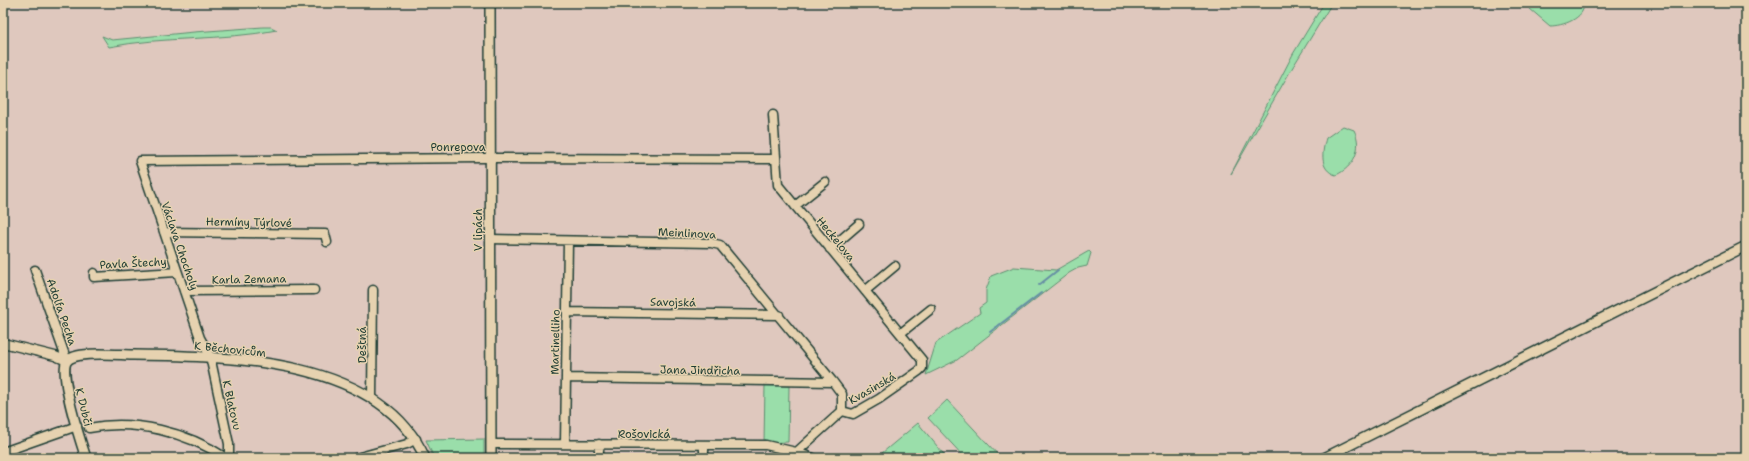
<svg xmlns="http://www.w3.org/2000/svg" width="1749" height="461" font-family="'Shantell Sans',sans-serif">
	<rect width="100%" height="100%" fill="#dfc8be"/>
	<filter id="ink" filterUnits="userSpaceOnUse"><feTurbulence type="fractalNoise" baseFrequency=".025" numOctaves="2"/><feDisplacementMap in="SourceGraphic" scale="8" xChannelSelector="R" yChannelSelector="G"/><feConvolveMatrix kernelMatrix="1 2 1 2 8 2 1 2 1" color-interpolation-filters="sRGB"/></filter>
	<g filter="url(#ink)">
		<path fill="#9adeaa" stroke="#5c8e6f" d="M1324,3H1332L1291,70L1231,174L1293,54Z
			M1523,3H1584C1585,19 1562,26 1550,26Z
			M263,27H271L277,30C222,41 164,36 109,47L102,36L112,40L194,32Z
			M1343,126L1354,130C1363,148 1354,167 1336,175C1319,170 1322,152 1326,138Z
			M1089,251L1091,253L1087,266L1078,268L1069,273L957,360L926,375L936,343L980,313L979,308L986,303V290L991,276L1014,267L1056,270Z
			M765,385L789,386L788,442L764,443Z
			M947,400L1001,458H965L928,418Z
			M918,423L947,458H876Z
			M484,439V458H434L426,440Z"/>
		<g fill="none" stroke-linecap="round" stroke-linejoin="round">
			<path stroke="#658ea4" stroke-width="2" d="M1039,285L1058,270
				M990,332L1041,293"/>
			<defs>
				<path id="minor" d="M773,115L778,185L922,360V368L919,371L879,399L853,414L842,411
					M795,206L825,182
					M164,232L325,234L327,242
					M490,239L711,243L720,245L833,382L842,394V411
					M830,249L859,224
					M35,270L67,361
					M94,273V277L177,272
					M184,291L314,290
					M865,291L895,266
					M567,312L779,315
					M901,333L931,309
					M3,343L55,356L67,361
					M566,378L833,382
					M372,399L373,290
					M89,428C135,419 187,432 226,458
					M491,444L766,445L796,452L813,458
					M565,444L568,241
					M3,452L77,426
					M229,458V444L210,356L200,338L140,161L483,158L776,159
					M356,458L407,444L416,439
					M599,458V444
					M704,458V445
					M790,458L842,411"/>
				<path id="tertiary" d="M490,3L491,458
					M86,458C81,443 58,372 67,361C76,350 119,355 132,355C227,356 380,357 425,458
					M1324,458L1746,246"/>
			</defs>
			<use href="#minor" stroke="#1f3d34" stroke-width="11"/>
			<use href="#tertiary" stroke="#1f3d34" stroke-width="12"/>
			<use href="#minor" stroke="#e6d2b0" stroke-width="8"/>
			<use href="#tertiary" stroke="#e6d2b0" stroke-width="9"/>
		</g>
	</g>
	<g text-anchor="middle" stroke-width="3" stroke-linejoin="round" paint-order="stroke">
		<g font-size="11" fill="#1f3d34" stroke="#e6d2b0">
			<text x="458" y="151">Ponrepova</text>
			<text transform="translate(249 222) rotate(1)" y="4">Hermíny Týrlové</text>
			<text transform="translate(478 230) rotate(-90)" y="4">V lipách</text>
			<text transform="translate(687 233) rotate(3)" y="4">Meinlinova</text>
			<text transform="translate(836 239) rotate(51)" y="4">Heckelova</text>
			<text transform="translate(180 246) rotate(71)" y="4">Václava Chocholy</text>
			<text transform="translate(133 263) rotate(-3)" y="4">Pavla Štechy</text>
			<text transform="translate(249 279) rotate(-1)" y="4">Karla Zemana</text>
			<text transform="translate(673 302) rotate(1)" y="4">Savojská</text>
			<text transform="translate(62 312) rotate(71)" y="4">Adolfa Pecha</text>
			<text transform="translate(555 342) rotate(-89)" y="4">Martinelliho</text>
			<text transform="translate(362 345) rotate(-90)" y="4">Deštná</text>
			<text transform="translate(230 349) rotate(6)" y="4">K Běchovicům</text>
			<text transform="translate(700 370) rotate(1)" y="4">Jana Jindřicha</text>
			<text transform="translate(872 388) rotate(-30)" y="4">Kvasinská</text>
			<text transform="translate(232 405) rotate(77)" y="4">K Blatovu</text>
			<text transform="translate(84 407) rotate(76)" y="4">K Dubči</text>
			<text x="644" y="438">Rošovická</text>
		</g>
	</g>
	<rect width="1749" height="461" fill="none" stroke="#e6d2b0" stroke-width="16"/>
	<rect x="8" y="8" width="1733" height="445" fill="none" stroke="#1f3d34" stroke-width="1.5" filter="url(#ink)"/>
</svg>
